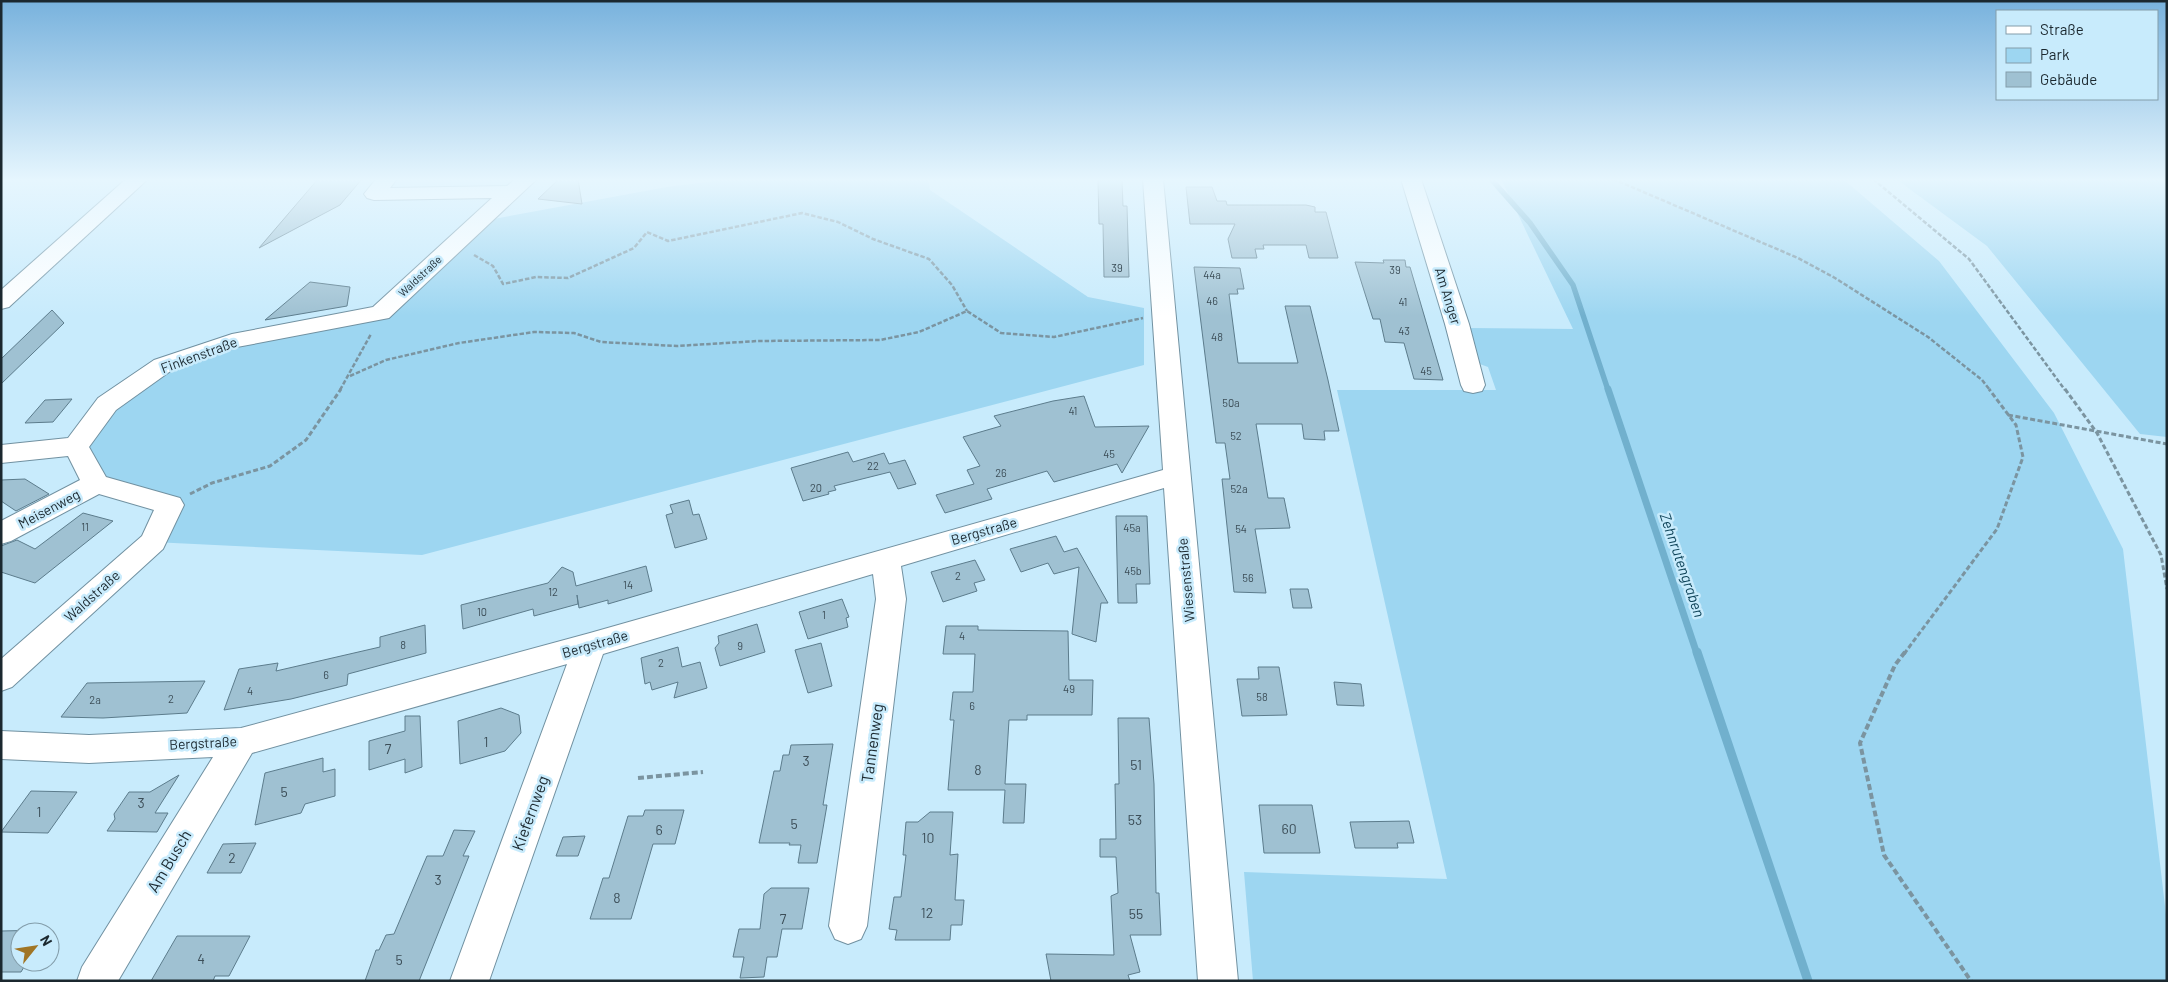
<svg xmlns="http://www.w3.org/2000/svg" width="2168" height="982" font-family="Barlow,sans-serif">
	<rect width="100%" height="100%" fill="#c8ebfc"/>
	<path fill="#9dd6f1" d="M730,179H928L930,190L1088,297L1144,308V365L422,555L153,542L169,505L96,484L76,446L163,365L232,341L381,313L477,222L667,187Z
		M1501,179H1843L1939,261L2054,413L2123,549L2167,923V981H1253L1244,872L1447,879L1337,390H1496L1488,367L1477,363L1467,328L1573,329Z
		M1896,179H2167V437L2140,434L1987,246Z"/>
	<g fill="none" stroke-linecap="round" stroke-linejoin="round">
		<path stroke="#71b0cd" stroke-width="5.5" d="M1491,179L1530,223L1573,285L1608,390"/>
		<path stroke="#71b0cd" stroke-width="7" d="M1608,389L1697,654"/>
		<path stroke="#71b0cd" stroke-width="9" d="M1697,652L1808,981"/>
	</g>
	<path fill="#9fc1d2" stroke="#5c7c8c" d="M318,179H362L340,205L259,248Z
		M559,179H578L582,204L538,199Z
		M1098,180H1122L1123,206H1127L1129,277H1104L1103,224H1099Z
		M1186,187H1212L1217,201H1226L1227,205H1306L1315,207V212H1326L1338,258H1309L1306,245H1263L1264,249H1255L1257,258H1232L1228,239L1235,224H1190Z
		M1383,260H1405L1406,267H1410L1443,380L1414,379L1404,343L1385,342L1380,319H1373L1355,262L1384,263Z
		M1194,267L1240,268L1244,289H1237L1238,294H1229L1238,363H1298L1285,306H1310L1328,380L1339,431H1324L1325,440L1304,439L1302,424H1256L1268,498H1284L1290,528L1255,529L1266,593L1234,592L1222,479H1230L1225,443H1216Z
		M310,282L350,287L347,306L265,320Z
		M52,310L64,323L1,384V359Z
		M1084,396L1095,427L1149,426L1122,473L1117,464L1054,482L1047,471L987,489L992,499L945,513L936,495L974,484L967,470L980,466L963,437L1001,426L994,416L1053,401Z
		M72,399L53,422L25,423L45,400Z
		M848,452L853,462L884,453L889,464L905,460L916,484L898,489L890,472L834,486L836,490L828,492L829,494L803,501L791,468Z
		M25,479L49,494L16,511L1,501V480Z
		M689,500L693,515L699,514L707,539L675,548L666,515L673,513L670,505Z
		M83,513L113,521L35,583L1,572V546L17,540L35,549Z
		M1116,516H1147L1150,584H1136L1137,603H1118Z
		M1056,536L1064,552L1077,548L1108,603H1101L1096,642L1072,634L1079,567L1054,574L1048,563L1021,572L1010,549Z
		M975,560L985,580L974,583L977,591L943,602L931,572Z
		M646,566L652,591L608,604V600L579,608L577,595L578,604L534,616L533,609L463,629L461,605L548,583L562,567L573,572L576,586Z
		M1290,589H1308L1312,608H1293Z
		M842,599L849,617L846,618L848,627L808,639L799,612Z
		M757,624L765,652L720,666L715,648L719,643L718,636Z
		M425,625L426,653L348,674L347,685L291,699L224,710L239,669L278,663L276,671L380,647V637Z
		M946,626H978V630L1068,631L1069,680H1093L1092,715H1027V720H1009L1005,784H1026L1024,823H1003L1005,790H948L954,720H950L953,692H973L975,654H943Z
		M821,643L832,686L808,693L795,650Z
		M678,647L682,667L700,662L707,688L674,698L678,682L652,690L650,682L645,684L641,658Z
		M1258,667H1279L1287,715L1242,716L1237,679H1259Z
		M205,681L187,713L103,718L61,717L87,683Z
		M1334,682L1361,684L1364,706L1337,705Z
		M501,708L519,715L521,733L505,751L460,764L458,721Z
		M405,716H420L422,767L405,773V759L369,770V741L405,731Z
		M1118,718H1149L1154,784L1156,893H1159L1161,935H1130L1140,972L1128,975L1130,981H1051L1046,954L1114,955L1111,896L1118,893L1116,857H1100V839H1116L1115,784H1119Z
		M833,744L823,805H827L817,863H798L801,845H789L790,843H759L774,771H780L783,755H789L791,745Z
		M323,758V772L335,769V796L305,804L301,813L255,825L265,773Z
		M179,775L155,813H168L157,832L107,831L115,819L114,814L129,792H150Z
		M31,791L77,792L48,833L1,832Z
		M1259,805H1312L1320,853H1264Z
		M645,810H684L675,844H653L631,919H590L603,878H609L628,816H643Z
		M930,812H953L950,855L958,854L955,900H964L962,925H951L950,940H895L897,930L889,929L894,897H901L906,855H903L906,822H918Z
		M1409,821L1414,843H1397L1398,848H1355L1350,822Z
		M454,830L475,831L463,856H469L419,981H365L376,950H379L386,935L394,934L427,856H443Z
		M585,836L578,856H556L563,837Z
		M256,843L241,873H207L223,844Z
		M771,888H809L802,929H782L777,957H767L764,977L740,978L744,957H733L739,929H760L764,894Z
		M47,930L20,932V962H27L21,972H1V931Z
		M177,936H250L229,976H215L213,981H151Z"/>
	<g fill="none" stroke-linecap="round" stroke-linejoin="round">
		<defs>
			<path id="minor" d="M376,179H397L390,188L507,186L515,179H537L389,318L237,347L172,370L116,410L89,447L106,477L180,498L184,505L163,549L12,687L1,691V659L142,536L154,510L99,494L11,541L1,544V521L80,480L68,456L1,463V445L68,438L98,398L154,360L232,334L373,307L492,198L374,200L367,198L364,194Z
				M1143,179H1163L1238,981H1198L1164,488L901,566L906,599L867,926L861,939L848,944L835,939L829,926L876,599L873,574L603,654L489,981H450L567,664L252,753L118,981H77L82,967L213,757L89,763L1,759V731L89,735L241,728L590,633L1163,470Z
				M1401,179H1421L1469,324L1485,385L1482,391L1473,393L1464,391L1461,385L1445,324Z"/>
			<path id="major" d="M126,179H148L9,307L1,309V290Z"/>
		</defs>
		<use href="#minor" stroke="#7191a1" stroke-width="2"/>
		<use href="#major" stroke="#7191a1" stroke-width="2"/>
		<path stroke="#7b94a0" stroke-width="2.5" stroke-dasharray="4.5 2" stroke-linecap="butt" d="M1613,179L1798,258L1835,278L1928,337L1982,380L1990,390
			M1873,179L1969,259L2065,390
			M474,255L493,266L503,284L536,277L568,278L634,248L647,232L668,241L802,213L838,222L873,239L929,259L952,285L967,311
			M350,376L386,360L459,343L534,332L574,333L601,342L677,346L758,341L880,340L919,332L967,311L1001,333L1054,337L1143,318
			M340,390L371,334"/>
		<path stroke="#7b94a0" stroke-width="3" stroke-dasharray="5 2.5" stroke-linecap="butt" d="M2065,389L2097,433L2161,555L2167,589
			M2008,415L2167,444
			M190,494L212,483L270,466L306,440L341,389
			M1904,654L1997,529L2023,457L2016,425L1989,389"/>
		<path stroke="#7b94a0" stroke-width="4" stroke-dasharray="6 3" stroke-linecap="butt" d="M1905,652L1895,665L1860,743L1884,855L1971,981
			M638,778L703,772"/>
		<use href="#minor" fill="#fff" fill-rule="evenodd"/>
		<use href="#major" fill="#fff" fill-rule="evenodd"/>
	</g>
	<linearGradient id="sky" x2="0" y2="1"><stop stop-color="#78b2dd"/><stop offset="0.57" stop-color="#e6f6fe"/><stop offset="1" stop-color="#e6f6fe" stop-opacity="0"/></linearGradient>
	<rect width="2168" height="316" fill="url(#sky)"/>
	<g text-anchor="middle" stroke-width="5" stroke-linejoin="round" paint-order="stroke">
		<g font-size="11" fill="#3c4e58">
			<text x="1117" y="272">39</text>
			<text x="1395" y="274">39</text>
			<text x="1212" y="279">44a</text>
			<text x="1212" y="305">46</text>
			<text x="1403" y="306">41</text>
			<text x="1404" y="335">43</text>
			<text x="1217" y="341">48</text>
			<text x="1426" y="375">45</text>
			<text x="1231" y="407">50a</text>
			<text x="1073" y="415">41</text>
			<text x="1236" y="440">52</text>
			<text x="1109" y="458">45</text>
			<text x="873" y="470">22</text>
			<text x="1001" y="477">26</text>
			<text x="816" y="492">20</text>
			<text x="1239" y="493">52a</text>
			<text x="85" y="531">11</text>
			<text x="1132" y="532">45a</text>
			<text x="1241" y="533">54</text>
			<text x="1133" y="575">45b</text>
			<text x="958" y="580">2</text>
			<text x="1248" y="582">56</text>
			<text x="628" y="589">14</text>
			<text x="553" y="596">12</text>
			<text x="482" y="616">10</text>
			<text x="824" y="619">1</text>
			<text x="962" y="640">4</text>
			<text x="403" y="649">8</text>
			<text x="740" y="650">9</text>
			<text x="661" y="667">2</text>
			<text x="326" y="679">6</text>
			<text x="1069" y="693">49</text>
			<text x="250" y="695">4</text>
			<text x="1262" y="701">58</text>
			<text x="171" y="703">2</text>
			<text x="95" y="704">2a</text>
			<text x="972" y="710">6</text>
		</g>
		<g font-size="11" fill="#1b282f" stroke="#c8ebfc">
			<text transform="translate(420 276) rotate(-43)" y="4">Waldstraße</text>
		</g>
		<g font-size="14" fill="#1b282f" stroke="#c8ebfc">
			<text transform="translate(1448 296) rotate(73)" y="5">Am Anger</text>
			<text transform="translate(199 355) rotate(-20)" y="5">Finkenstraße</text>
			<text transform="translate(49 509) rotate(-28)" y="5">Meisenweg</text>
			<text transform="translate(984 531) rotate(-16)" y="5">Bergstraße</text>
			<text transform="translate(1186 580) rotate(-95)" y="5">Wiesenstraße</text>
			<text transform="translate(92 596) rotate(-42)" y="5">Waldstraße</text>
			<text transform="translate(595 644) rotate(-16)" y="5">Bergstraße</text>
			<text transform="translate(203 743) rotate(-3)" y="5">Bergstraße</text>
		</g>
		<g font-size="14" fill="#3c4e58">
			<text x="486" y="747">1</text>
			<text x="388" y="754">7</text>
			<text x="806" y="766">3</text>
			<text x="1136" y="770">51</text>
			<text x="978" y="775">8</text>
			<text x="284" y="797">5</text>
			<text x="141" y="808">3</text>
			<text x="39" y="817">1</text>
			<text x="1135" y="825">53</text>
			<text x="794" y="829">5</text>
			<text x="1289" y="834">60</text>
			<text x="659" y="835">6</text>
			<text x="928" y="843">10</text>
			<text x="232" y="863">2</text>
			<text x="438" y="885">3</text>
			<text x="617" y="903">8</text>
			<text x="927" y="918">12</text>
			<text x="1136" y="919">55</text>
			<text x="783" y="924">7</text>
			<text x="201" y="964">4</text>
			<text x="399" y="965">5</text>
		</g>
		<g font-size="15" font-style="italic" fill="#10455a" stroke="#c8ebfc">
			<text transform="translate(1682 565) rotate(71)" y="5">Zehnrutengraben</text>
		</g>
		<g font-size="16" fill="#1b282f" stroke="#c8ebfc">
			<text transform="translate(872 743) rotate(-82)" y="6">Tannenweg</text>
			<text transform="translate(530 813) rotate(-70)" y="6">Kiefernweg</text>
			<text transform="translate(169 861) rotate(-59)" y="6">Am Busch</text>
		</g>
	</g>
	<rect width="2168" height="982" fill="none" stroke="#1b282f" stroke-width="5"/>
	<rect x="1996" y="10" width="162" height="90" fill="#c8ebfc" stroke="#839daa"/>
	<rect x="2006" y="26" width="25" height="8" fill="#ffffff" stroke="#839daa"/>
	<text x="2040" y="35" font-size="15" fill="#1b282f">Straße</text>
	<rect x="2006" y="48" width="25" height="15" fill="#9dd6f1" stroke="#839daa"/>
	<text x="2040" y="60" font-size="15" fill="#1b282f">Park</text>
	<rect x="2006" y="72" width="25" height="15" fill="#9fc1d2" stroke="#839daa"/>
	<text x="2040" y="85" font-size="15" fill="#1b282f">Gebäude</text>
	<g transform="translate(35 947) rotate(60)"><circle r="24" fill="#c8ebfc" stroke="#839daa"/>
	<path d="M0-4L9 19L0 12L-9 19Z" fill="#a07525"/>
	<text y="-8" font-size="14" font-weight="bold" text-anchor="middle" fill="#1b282f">N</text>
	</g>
</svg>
